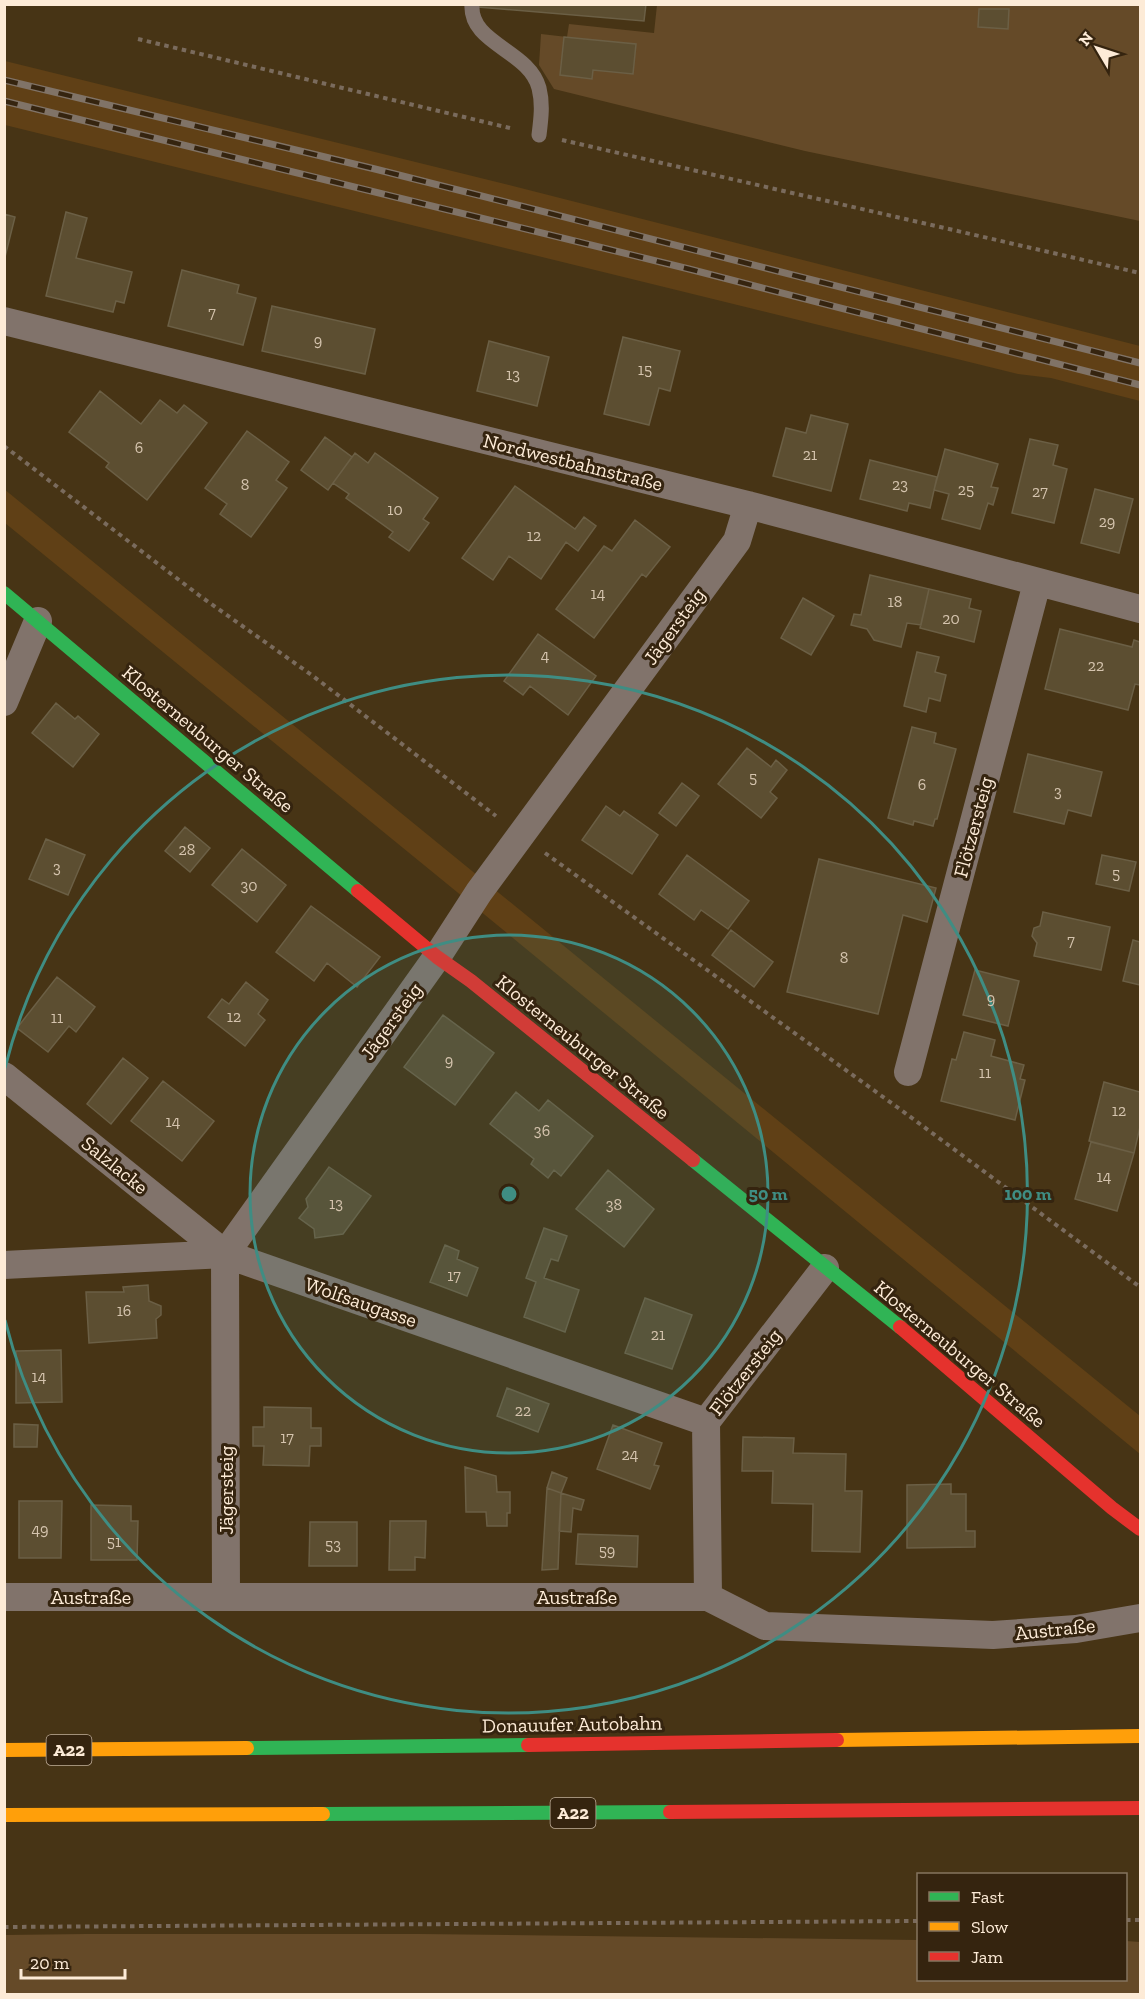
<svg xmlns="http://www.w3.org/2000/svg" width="1145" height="1999" font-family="'Zilla Slab',serif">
	<rect width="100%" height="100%" fill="#473415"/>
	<path fill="#604016" d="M5,61L509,185L1140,346V401L1051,378L1018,374L5,125Z
		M4,489L1140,1416V1454L457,892L5,523Z"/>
	<path fill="#654a28" d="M657,5H1140V221L805,151L554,89L539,65L541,34L567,37L569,24L654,33Z
		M87,1934H420L918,1940V1980H1126V1941L1140,1942V1994H5V1935Z"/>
	<path fill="#5c4e31" stroke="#6b5f45" stroke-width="1.5" d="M478,4H646L644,21L478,7Z
		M979,9H1009L1008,29L978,27Z
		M564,37L636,44L633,74L593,70L592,79L560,75Z
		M66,212L87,218L76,258L132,272L124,303L116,301L113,312L46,296Z
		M4,214L15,217L4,261Z
		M182,270L239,285L237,293L256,298L243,345L168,326Z
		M272,306L375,329L365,374L262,351Z
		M623,337L680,351L670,391L659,388L649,425L604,414Z
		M489,341L549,357L537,406L477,391Z
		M100,391L141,424L160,400L177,413L184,405L207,423L147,500L106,467L109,463L69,432Z
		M811,415L848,424L831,491L773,476L786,428L806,433Z
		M247,431L289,462L276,480L287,488L251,537L220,514L227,504L205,488Z
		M325,437L352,457L328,490L301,470Z
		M1030,439L1058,445L1053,465L1067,469L1054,523L1012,513Z
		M945,449L998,464L991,487L998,488L993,505L988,503L980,529L942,519L949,494L934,490Z
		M355,453L368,463L375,453L438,498L423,519L429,523L409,551L389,537L393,532L346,498L349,494L333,483Z
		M870,460L937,477L930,508L909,503L907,511L860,499Z
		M515,486L575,529L584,517L596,526L578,551L566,542L541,579L509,556L493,580L462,558Z
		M1095,489L1133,499L1119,553L1081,543Z
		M635,520L670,547L646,577L642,574L594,638L556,609L604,546L612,551Z
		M870,575L929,589L921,625L907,623L901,647L874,640L867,629L851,625L854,614L861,615Z
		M929,589L971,599L969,608L981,611L974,642L920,628Z
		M803,598L834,616L811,655L781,638Z
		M1060,629L1132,647L1134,640L1140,642V685L1135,684L1128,710L1045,689Z
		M538,634L596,676L568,715L530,686L523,695L504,681Z
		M917,652L939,657L935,672L946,675L940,701L929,698L926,712L904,706Z
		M56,703L75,719L78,716L99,734L73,767L32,733Z
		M912,727L936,733L934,743L956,749L937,819H935L933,826L914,821L913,825L888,818Z
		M747,748L771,767L776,760L787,770L770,792L777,798L761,818L718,784Z
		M1028,754L1102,772L1091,816L1068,810L1064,824L1014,812Z
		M682,783L699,796L676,826L659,813Z
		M606,806L620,816L624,811L658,835L632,874L582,840Z
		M185,827L210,848L190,872L165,851Z
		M46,839L85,855L68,895L29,879Z
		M242,849L286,885L257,922L212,885Z
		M687,855L749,901L728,929L701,910L694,920L659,894Z
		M1102,855L1136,862L1129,891L1096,884Z
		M819,859L936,888L927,922L903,915L878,1014L787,992Z
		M311,906L380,957L357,987L327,963L314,981L276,952Z
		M1043,912L1110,927L1101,970L1034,956L1037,943L1032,936L1034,928L1040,926Z
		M731,930L773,962L754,987L712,955Z
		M1133,940L1140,942V985L1123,981Z
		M975,970L1019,981L1008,1026L963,1015Z
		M57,977L95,1007L76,1032L69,1026L48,1052L17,1028Z
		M246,982L268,1000L258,1014L265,1020L245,1046L208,1017L222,999L229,1004Z
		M443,1015L494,1053L455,1105L404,1067Z
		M964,1032L995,1040L991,1056L1024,1065L1020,1079L1025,1080L1015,1120L941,1101L952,1059L956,1060Z
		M123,1058L148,1078L111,1124L87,1104Z
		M163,1081L214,1121L182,1161L131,1121Z
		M1104,1082L1140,1092V1127L1134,1153L1089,1141Z
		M516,1092L539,1111L548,1100L593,1136L561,1176L554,1170L548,1178L531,1164L534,1159L490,1124Z
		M1091,1142L1134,1153L1117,1211L1075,1199Z
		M329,1167L371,1196L343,1234L315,1238L314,1229L299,1218L308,1207L306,1199Z
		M608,1170L654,1209L624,1247L576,1209Z
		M544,1228L567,1236L558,1261L551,1259L544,1278L579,1290L565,1332L524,1317L536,1282L526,1278Z
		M445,1245L459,1251L457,1259L478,1268L467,1296L430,1282Z
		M148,1285L149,1301L161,1306V1315L156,1319L157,1338L89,1343L86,1292H124L123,1287Z
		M645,1298L692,1315L672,1369L625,1353Z
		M61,1350L62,1402L16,1403V1351Z
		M507,1388L549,1404L538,1432L497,1416Z
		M264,1407L311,1408V1428H321V1446H310L309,1466L263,1465L264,1446H253V1427H264Z
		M14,1424L38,1425L37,1447H14Z
		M613,1425L662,1443L654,1465L659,1466L650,1489L597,1469Z
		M743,1437L794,1438L793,1453L846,1454L845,1491H862L860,1552L812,1551L813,1504L772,1503L773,1471H742Z
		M465,1467L496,1476L497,1492H510V1513H507V1526H487L486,1512H466Z
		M552,1472L567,1478L561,1493L547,1488Z
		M951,1484V1494H966V1531H975V1547L907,1548V1485Z
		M547,1488L561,1493L558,1569L542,1570Z
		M561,1493L584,1500L581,1510L573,1508L571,1532L559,1531Z
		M19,1501H62L61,1558H19Z
		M91,1505L131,1506V1521H138L137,1560H91Z
		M390,1521H426L425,1558L415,1557V1570H389Z
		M310,1522H357V1566H309Z
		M578,1534L638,1536L637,1567L576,1564Z"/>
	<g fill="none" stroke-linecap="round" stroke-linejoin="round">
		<path stroke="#7a6b5d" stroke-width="4" stroke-dasharray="4.5 4.5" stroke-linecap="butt" d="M138,39L514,129
			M562,140L1140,273
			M4,446L200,596L313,676L496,816
			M545,853L897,1107L1140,1287
			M1126,1920H1140
			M4,1927L918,1921"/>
		<path stroke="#81736b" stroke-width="15" d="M472,4C469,44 529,50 539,88C543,104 541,119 539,135"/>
		<path stroke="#81736b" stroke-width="28" d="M4,321L748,505L1140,609
			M4,702L38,621
			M908,1072L1037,583
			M4,1076L225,1254
			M4,1265L225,1254L706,1422
			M4,1597H708L765,1626L993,1635L1076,1629L1140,1618
			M226,1597L225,1254L437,957L479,892L737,541L748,505
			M708,1597L706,1422L825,1268"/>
		<path stroke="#30b455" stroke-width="14" d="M4,593L358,891
			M693,1160L900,1327
			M247,1748L528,1745
			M323,1814L670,1812"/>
		<path stroke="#ff9f0a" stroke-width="14" d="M837,1740L1140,1736
			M4,1750L247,1748
			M4,1815L323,1814"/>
		<path stroke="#e5322d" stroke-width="14" d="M358,891L437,957L471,981L693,1160
			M900,1327L1112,1508L1140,1529
			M528,1745L837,1740
			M670,1812L1140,1808"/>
		<defs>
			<path id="rail" d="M4,80L375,169L1140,363
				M4,101L689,269L1140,385"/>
		</defs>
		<use href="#rail" stroke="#807367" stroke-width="7"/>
		<use href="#rail" stroke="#35240f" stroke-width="4.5" stroke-dasharray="14" stroke-linecap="butt"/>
	</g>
	<circle cx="509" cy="1194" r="259" fill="#3f8d83" fill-opacity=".12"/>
	<g fill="none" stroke="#3f8d83" stroke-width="3">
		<circle cx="509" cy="1194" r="259"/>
		<path d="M5 1068A519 519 0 1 1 5 1320"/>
	</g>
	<g text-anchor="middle" stroke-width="6" stroke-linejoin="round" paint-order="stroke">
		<g font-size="16" fill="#d5c4ae">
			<text x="212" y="318">7</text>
			<text x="318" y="346">9</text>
			<text x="645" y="375">15</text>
			<text x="513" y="380">13</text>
			<text x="139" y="453">6</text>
			<text x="810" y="460">21</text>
			<text x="245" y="490">8</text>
			<text x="900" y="490">23</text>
			<text x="966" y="495">25</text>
			<text x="1040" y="497">27</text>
			<text x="395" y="515">10</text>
			<text x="1107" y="527">29</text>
			<text x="534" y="541">12</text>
			<text x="598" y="599">14</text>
			<text x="895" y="607">18</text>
			<text x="951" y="624">20</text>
			<text x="545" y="661">4</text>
			<text x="1096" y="671">22</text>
			<text x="753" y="783">5</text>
			<text x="922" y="790">6</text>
			<text x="1058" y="797">3</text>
			<text x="187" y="855">28</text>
			<text x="57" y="873">3</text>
			<text x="1116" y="879">5</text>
			<text x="249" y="891">30</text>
			<text x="1071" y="946">7</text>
			<text x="844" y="963">8</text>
			<text x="991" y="1004">9</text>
			<text x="234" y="1022">12</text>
			<text x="57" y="1023">11</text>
			<text x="449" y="1066">9</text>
			<text x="985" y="1078">11</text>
			<text x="1119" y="1116">12</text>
			<text x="173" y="1127">14</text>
			<text x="542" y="1136">36</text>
			<text x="1104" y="1182">14</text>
			<text x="336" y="1209">13</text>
			<text x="614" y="1210">38</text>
			<text x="454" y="1281">17</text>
			<text x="124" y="1316">16</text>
			<text x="658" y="1340">21</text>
			<text x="39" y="1382">14</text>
			<text x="523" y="1416">22</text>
			<text x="287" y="1443">17</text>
			<text x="630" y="1460">24</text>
			<text x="40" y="1535">49</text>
			<text x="114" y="1547">51</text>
			<text x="333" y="1550">53</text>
			<text x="607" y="1556">59</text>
		</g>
		<g fill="#35240f" stroke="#c1af9b" stroke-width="1.5">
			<rect x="46.5" y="1735" width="45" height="30" rx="4.5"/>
			<rect x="550.5" y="1798" width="45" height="30" rx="4.5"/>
		</g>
		<g font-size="18" font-weight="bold" fill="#fdebd7">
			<text x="69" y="1756">A22</text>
			<text x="573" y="1819">A22</text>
		</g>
		<g font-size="20" fill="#fdebd7" stroke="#35240f">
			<text transform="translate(573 462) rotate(14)" y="7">Nordwestbahnstraße</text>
			<text transform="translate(674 626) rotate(-54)" y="7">Jägersteig</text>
			<text transform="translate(208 739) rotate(40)" y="7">Klosterneuburger Straße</text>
			<text transform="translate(973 827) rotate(-75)" y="7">Flötzersteig</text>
			<text transform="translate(391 1021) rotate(-54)" y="7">Jägersteig</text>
			<text transform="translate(583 1047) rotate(39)" y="7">Klosterneuburger Straße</text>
			<text transform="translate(115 1165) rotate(39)" y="7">Salzlacke</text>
			<text transform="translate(361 1302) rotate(19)" y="7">Wolfsaugasse</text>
			<text transform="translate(960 1354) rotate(40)" y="7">Klosterneuburger Straße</text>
			<text transform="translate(745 1372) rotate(-52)" y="7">Flötzersteig</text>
			<text transform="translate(226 1490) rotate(-90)" y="7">Jägersteig</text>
			<text x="91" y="1604">Austraße</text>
			<text x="577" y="1604">Austraße</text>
			<text transform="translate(1055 1629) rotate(-6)" y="7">Austraße</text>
			<text transform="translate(572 1724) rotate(-1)" y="7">Donauufer Autobahn</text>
		</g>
	</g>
	<circle cx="509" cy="1194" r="9" fill="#3f8d83" stroke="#35240f" stroke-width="3"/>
	<g font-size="18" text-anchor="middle" font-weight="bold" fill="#3f8d83" stroke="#35240f" stroke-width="6" stroke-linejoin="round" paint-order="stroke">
		<text x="768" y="1200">50 m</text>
		<text x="1028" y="1200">100 m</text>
	</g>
	<rect width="1145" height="1999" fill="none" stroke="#fdebd7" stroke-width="12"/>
	<rect x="917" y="1873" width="210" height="108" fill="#35240f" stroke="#85745f" stroke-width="1.5"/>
	<rect x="929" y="1892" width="30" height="9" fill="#30b455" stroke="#85745f" stroke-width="1.5"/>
	<text x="971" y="1903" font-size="18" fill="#fdebd7">Fast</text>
	<rect x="929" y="1922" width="30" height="9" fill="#ff9f0a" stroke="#85745f" stroke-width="1.5"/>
	<text x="971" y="1933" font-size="18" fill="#fdebd7">Slow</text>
	<rect x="929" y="1952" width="30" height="9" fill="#e5322d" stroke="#85745f" stroke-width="1.5"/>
	<text x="971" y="1963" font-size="18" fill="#fdebd7">Jam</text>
	<g transform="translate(1097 48) rotate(309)" stroke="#35240f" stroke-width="4.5" paint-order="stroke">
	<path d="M0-4.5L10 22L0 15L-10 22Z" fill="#fdebd7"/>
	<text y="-9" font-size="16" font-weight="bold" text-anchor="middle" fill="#fdebd7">N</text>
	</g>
	<path d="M21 1969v9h104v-9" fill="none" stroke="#fdebd7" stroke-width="3"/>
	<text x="30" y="1969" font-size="18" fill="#fdebd7" stroke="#35240f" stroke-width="4.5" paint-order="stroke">20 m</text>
</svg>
